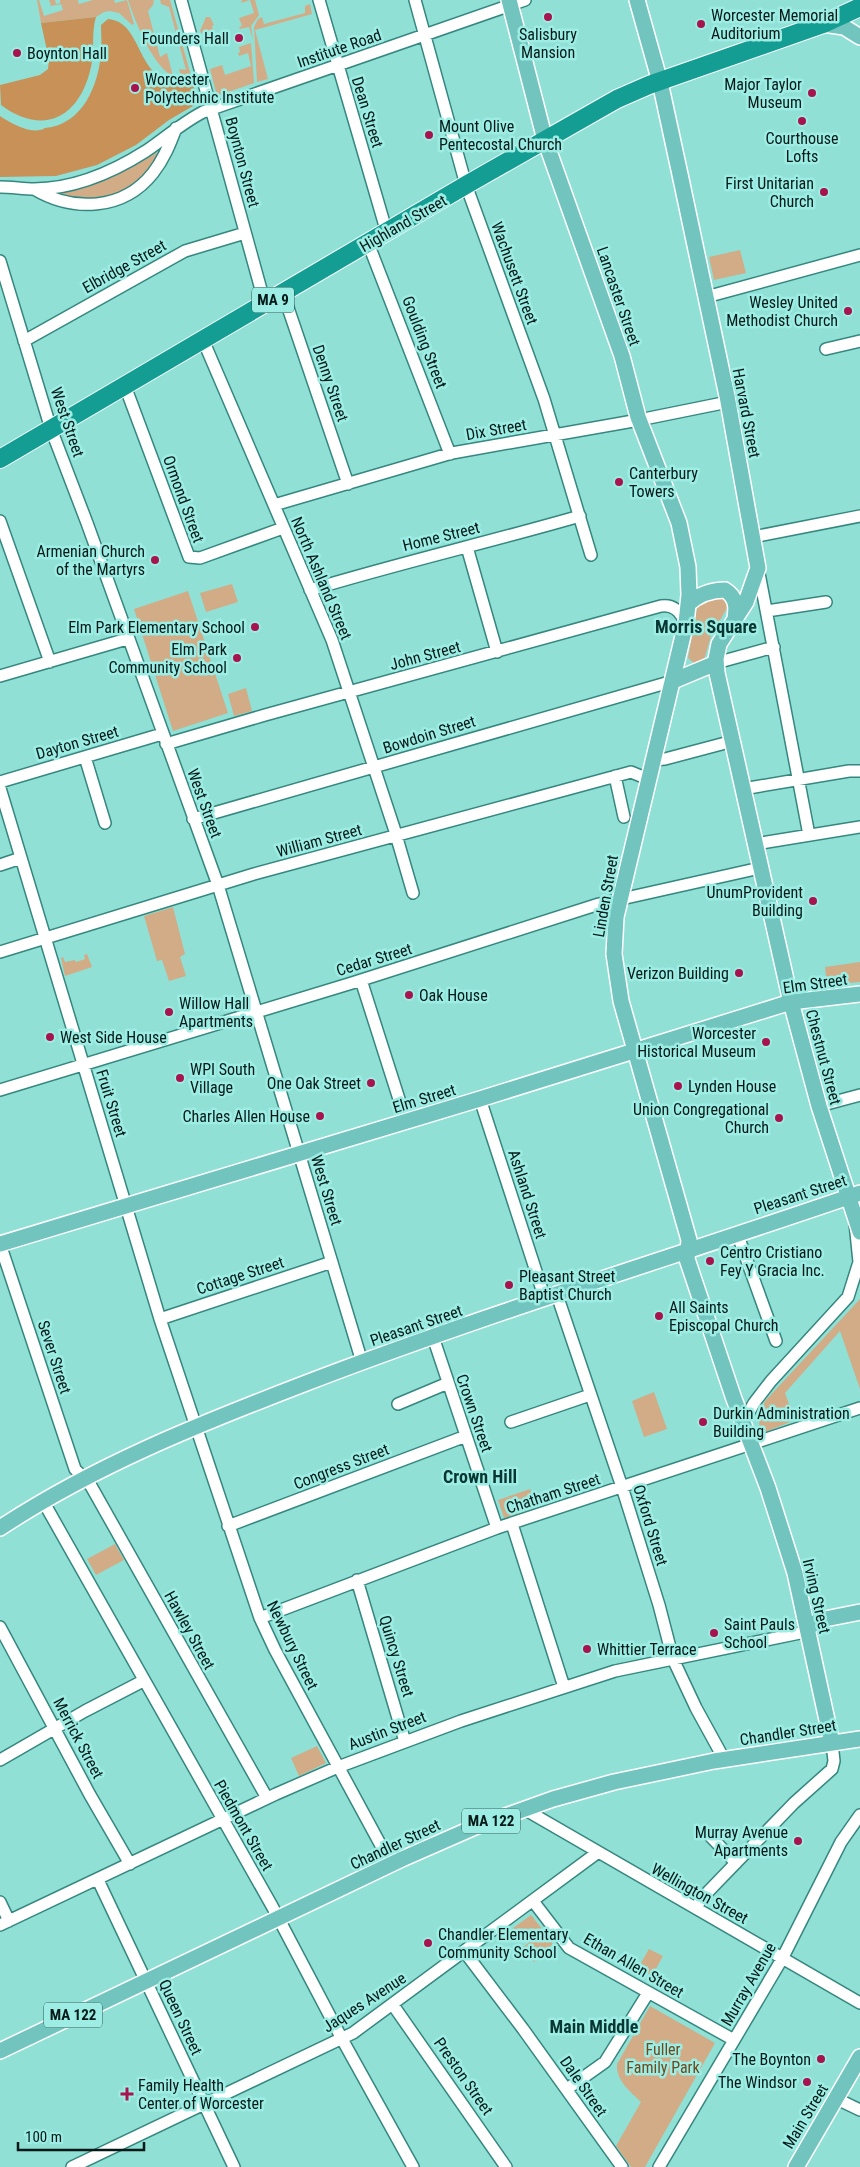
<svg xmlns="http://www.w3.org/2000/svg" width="860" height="2167" font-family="'Roboto Condensed',sans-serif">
	<rect width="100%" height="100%" fill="#90e0d6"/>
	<path fill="#d1ac87" d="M37,0H39L44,16L63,10L61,4L51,6L49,0H55L56,4L60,3V0H78L79,4L93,0H114L115,3L127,0L134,24L132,25L119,13L110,11L104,12L96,17L41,23Z
		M128,0H154L153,5L148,11L160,57L167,53L173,76C153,67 135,21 128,0Z
		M160,0H170L191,76H181L179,69L186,70L169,7L161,4Z
		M242,0H255L259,15L251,26L253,40L249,27L240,29L239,27L242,26L239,18L254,13L250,0L241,3Z
		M310,4L312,14L255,30L268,79L257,82L254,27L258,19L262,17L264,24L305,13V6Z
		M206,17H210L214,25L212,26L215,37H217L218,40L204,44L202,39L206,37L205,32L201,33L200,31Z
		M251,43L254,83L217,96L210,69L222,65L225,75L251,66L248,53L239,56L238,53L240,52L239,47Z
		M160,151L162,153C139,189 99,212 57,193C95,186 126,171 160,151Z
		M740,250L746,273L714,280L709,257Z
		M232,584L238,602L206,612L200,593Z
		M188,591L228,713L173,731L134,609Z
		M722,597L727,603V608L711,636L704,660L695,664L688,658L697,607L703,601Z
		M246,688L252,711L234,716L228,694Z
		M173,907L185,954L180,957L186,976L169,981L162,960L157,961L144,916Z
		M87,954L92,967L65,976L61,958L63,957L65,962L75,960L76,962L85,959L84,955Z
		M860,962V982L827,985L825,967Z
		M860,1299V1389L840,1331L785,1393L795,1420L760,1434L759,1419L765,1401Z
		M654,1392L667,1429L644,1437L632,1401Z
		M530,1489L536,1507L504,1518L498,1500Z
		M115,1544L124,1560L96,1575L87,1559Z
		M317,1746L326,1763L299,1776L291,1758Z
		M531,1915L543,1930L540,1932L530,1928L514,1938L509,1931Z
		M546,1935L553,1944L534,1962L523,1947L537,1937Z
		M649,1949L663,1956L652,1976L638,1968Z
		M650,2006L715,2043L645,2167H631L616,2146L641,2102C630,2091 616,2081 617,2064Z"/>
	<path fill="#c89157" d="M96,17C91,33 95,50 91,67C80,117 44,137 1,105L0,85L40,75L48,69L49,60L41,23Z
		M108,19C147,22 133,92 193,83L198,103L169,120L136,145L97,165L56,176L0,177V116C9,122 28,133 39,130C42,130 43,129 45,128C83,125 99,84 101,52C102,43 101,34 101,25Z"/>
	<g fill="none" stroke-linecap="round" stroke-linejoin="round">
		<defs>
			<path id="minor" d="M181,0L265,304
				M319,0L387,233
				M415,0L466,185L544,399L591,555
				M0,187C12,187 23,189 34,189C75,189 113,172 146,151C165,138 182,123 203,112L525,0
				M34,189C73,212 123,211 153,173C164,159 170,144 176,128
				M368,243L450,454
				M0,261L51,429L87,523L218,885L362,1362
				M283,293L348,484
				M706,297L860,255
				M203,340L332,640L394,828L413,893
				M24,341L185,251L245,233
				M826,349L860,341
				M125,386L189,557L200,558L283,528
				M274,505L452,453L639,420L728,402
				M0,521L50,662
				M753,537L860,516
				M467,547L497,652
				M758,568L809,835
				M310,590C399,563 490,542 580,516
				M767,611L826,602
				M716,663L774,647
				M0,676L127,639
				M166,744L265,715L661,606C674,604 680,612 686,623
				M85,757L105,823
				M653,760L665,759L733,741
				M615,776L624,817
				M0,782L162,734
				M0,788L160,1319L260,1618L275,1650L391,1864
				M743,789L849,771H860
				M193,819L673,681
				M755,844L860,827
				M0,865L21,858
				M0,952L254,874L561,791L631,772L648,779
				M361,980L406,1121
				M0,1090L352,983L599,904L760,868
				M480,1099L545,1299
				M819,1106L860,1095
				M737,1233L776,1341
				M0,1244L75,1469L91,1486L267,1798
				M557,1295L622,1487L659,1605L673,1659L696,1708L724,1759
				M160,1319L332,1262
				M433,1337L497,1528
				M398,1404L448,1383
				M511,1422L590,1395
				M743,1423L754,1403L771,1381L848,1297L859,1262L855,1223
				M43,1501L272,1906L342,2039L413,2167
				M512,1524L564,1687
				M228,1526L466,1436
				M357,1580L405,1742
				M260,1618L497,1528L860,1408
				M0,1627L90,1795L130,1864
				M0,1760L85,1711L143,1681
				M524,1809L860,2003
				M710,1836L736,1863
				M98,1880L234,2167
				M533,1901L569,1948L734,2040
				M0,1902L9,1921
				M696,1908L701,1899L794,1803L832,1769L834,1761L832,1743
				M0,1925L276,1794L338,1767L461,1721L615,1671L800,1633L807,1628
				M464,1951L523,2029L622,2167
				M393,2005L506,2167
				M567,2089L605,2062L648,1993
				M837,2099L860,2110
				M72,2167L353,2033L597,1853
				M659,2167L782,1959L841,1842L860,1815"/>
			<path id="major" d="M509,0L545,140L622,356L638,417L679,523L688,567L689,595L686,623L616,917L614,954L621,1001L689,1240L687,1259L734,1399L768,1488L795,1573L832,1743
				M637,0L660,82L681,179L727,396L758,568L746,602L719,644L716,659L717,673L791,1002L819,1106L860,1232
				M823,24L844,27L860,37
				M688,604C698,595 712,590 725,590C736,597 737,606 735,618
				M673,681L716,663
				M0,1244L480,1099L791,1002L860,994
				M0,1528C94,1466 197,1425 301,1385C485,1314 674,1257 860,1193
				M807,1628L820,1620L860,1612
				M0,2051L402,1859L475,1827L553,1799L614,1782L714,1761L860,1739
				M796,2167L860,2057"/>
			<path id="highway" d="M0,459L466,185L617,99L649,85L823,24L860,7"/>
		</defs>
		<use href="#minor" stroke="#35877f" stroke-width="14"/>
		<use href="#major" stroke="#fff" stroke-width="18"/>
		<use href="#highway" stroke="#fff" stroke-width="20"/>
		<use href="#minor" stroke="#fff" stroke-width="11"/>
		<use href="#major" stroke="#72c5be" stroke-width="15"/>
		<use href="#highway" stroke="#149e93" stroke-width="18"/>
	</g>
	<g fill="#a7134c" stroke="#9dede4" stroke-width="2">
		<circle cx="548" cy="17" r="5"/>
		<circle cx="701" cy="24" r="5"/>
		<circle cx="239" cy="38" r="5"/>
		<circle cx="17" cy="53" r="5"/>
		<circle cx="135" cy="88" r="5"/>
		<circle cx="812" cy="93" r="5"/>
		<circle cx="802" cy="121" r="5"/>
		<circle cx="429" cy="135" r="5"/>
		<circle cx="824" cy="192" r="5"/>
		<circle cx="848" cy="311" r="5"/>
		<circle cx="619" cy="482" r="5"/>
		<circle cx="155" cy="560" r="5"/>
		<circle cx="255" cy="627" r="5"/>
		<circle cx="237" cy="658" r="5"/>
		<circle cx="813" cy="901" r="5"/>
		<circle cx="739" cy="973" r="5"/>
		<circle cx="409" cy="995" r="5"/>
		<circle cx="169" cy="1012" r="5"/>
		<circle cx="50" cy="1037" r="5"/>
		<circle cx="766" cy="1042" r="5"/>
		<circle cx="180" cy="1078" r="5"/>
		<circle cx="371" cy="1083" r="5"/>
		<circle cx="678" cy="1086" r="5"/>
		<circle cx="320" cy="1116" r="5"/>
		<circle cx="779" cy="1118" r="5"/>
		<circle cx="710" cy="1261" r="5"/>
		<circle cx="509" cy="1285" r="5"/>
		<circle cx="659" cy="1316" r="5"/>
		<circle cx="703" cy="1422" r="5"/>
		<circle cx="714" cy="1633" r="5"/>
		<circle cx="587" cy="1649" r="5"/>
		<circle cx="798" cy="1841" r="5"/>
		<circle cx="428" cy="1943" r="5"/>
		<circle cx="821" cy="2059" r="5"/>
		<circle cx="807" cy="2082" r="5"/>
		<path d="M124.5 2086.5h5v5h5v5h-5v5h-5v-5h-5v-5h5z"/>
	</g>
	<g text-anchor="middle" stroke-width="5" stroke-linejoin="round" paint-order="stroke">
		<g fill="#9dede4" stroke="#305954" stroke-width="1">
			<rect x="252" y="287.5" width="42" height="25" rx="4"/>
			<rect x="462" y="1808.5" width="58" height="25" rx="4"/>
			<rect x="44" y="2002.5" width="58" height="25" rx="4"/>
		</g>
		<g font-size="15" font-weight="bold" fill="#011917">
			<text x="273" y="305">MA 9</text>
			<text x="491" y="1826">MA 122</text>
			<text x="73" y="2020">MA 122</text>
		</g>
		<g font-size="16" fill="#011917" stroke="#9dede4" text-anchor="start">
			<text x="711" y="21">Worcester Memorial<tspan x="711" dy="18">Auditorium</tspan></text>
			<text x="548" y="40" text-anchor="middle">Salisbury<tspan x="548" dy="18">Mansion</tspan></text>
			<text x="229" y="44" text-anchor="end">Founders Hall</text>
			<text x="27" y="59">Boynton Hall</text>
			<text x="145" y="85">Worcester<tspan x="145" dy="18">Polytechnic Institute</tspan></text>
			<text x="802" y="90" text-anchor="end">Major Taylor<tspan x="802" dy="18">Museum</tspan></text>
			<text x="439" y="132">Mount Olive<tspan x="439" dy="18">Pentecostal Church</tspan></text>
			<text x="802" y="144" text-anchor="middle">Courthouse<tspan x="802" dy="18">Lofts</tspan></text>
			<text x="814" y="189" text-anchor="end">First Unitarian<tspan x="814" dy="18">Church</tspan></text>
			<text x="838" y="308" text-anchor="end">Wesley United<tspan x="838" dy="18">Methodist Church</tspan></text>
			<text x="629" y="479">Canterbury<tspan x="629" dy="18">Towers</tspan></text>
			<text x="145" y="557" text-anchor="end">Armenian Church<tspan x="145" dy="18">of the Martyrs</tspan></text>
			<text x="245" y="633" text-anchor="end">Elm Park Elementary School</text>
			<text x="227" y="655" text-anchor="end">Elm Park<tspan x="227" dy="18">Community School</tspan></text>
			<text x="803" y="898" text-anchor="end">UnumProvident<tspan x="803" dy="18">Building</tspan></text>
			<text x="729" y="979" text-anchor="end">Verizon Building</text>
			<text x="419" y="1001">Oak House</text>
			<text x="179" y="1009">Willow Hall<tspan x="179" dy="18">Apartments</tspan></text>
			<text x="756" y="1039" text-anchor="end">Worcester<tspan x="756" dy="18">Historical Museum</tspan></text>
			<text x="60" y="1043">West Side House</text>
			<text x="190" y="1075">WPI South<tspan x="190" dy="18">Village</tspan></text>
			<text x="361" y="1089" text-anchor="end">One Oak Street</text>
			<text x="688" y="1092">Lynden House</text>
			<text x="769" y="1115" text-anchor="end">Union Congregational<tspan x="769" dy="18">Church</tspan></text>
			<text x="310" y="1122" text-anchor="end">Charles Allen House</text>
			<text x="720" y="1258">Centro Cristiano<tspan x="720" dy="18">Fey Y Gracia Inc.</tspan></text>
			<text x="519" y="1282">Pleasant Street<tspan x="519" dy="18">Baptist Church</tspan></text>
			<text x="669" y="1313">All Saints<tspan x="669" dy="18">Episcopal Church</tspan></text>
			<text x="713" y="1419">Durkin Administration<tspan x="713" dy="18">Building</tspan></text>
			<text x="724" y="1630">Saint Pauls<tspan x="724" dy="18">School</tspan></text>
			<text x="597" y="1655">Whittier Terrace</text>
			<text x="788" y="1838" text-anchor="end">Murray Avenue<tspan x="788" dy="18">Apartments</tspan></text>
			<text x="438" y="1940">Chandler Elementary<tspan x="438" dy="18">Community School</tspan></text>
			<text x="811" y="2065" text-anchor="end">The Boynton</text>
			<text x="797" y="2088" text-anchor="end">The Windsor</text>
			<text x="138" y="2091">Family Health<tspan x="138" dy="18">Center of Worcester</tspan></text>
		</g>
		<g font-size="16" fill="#011917" stroke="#9dede4">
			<text transform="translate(339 48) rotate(-19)" y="6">Institute Road</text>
			<text transform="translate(368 112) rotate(73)" y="6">Dean Street</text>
			<text transform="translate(243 162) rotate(75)" y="6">Boynton Street</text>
			<text transform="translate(403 223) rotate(-30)" y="6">Highland Street</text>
			<text transform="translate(124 266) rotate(-29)" y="6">Elbridge Street</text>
			<text transform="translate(515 273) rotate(70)" y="6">Wachusett Street</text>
			<text transform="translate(619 296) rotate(71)" y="6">Lancaster Street</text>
			<text transform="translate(425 342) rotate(69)" y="6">Goulding Street</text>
			<text transform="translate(331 383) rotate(71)" y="6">Denny Street</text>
			<text transform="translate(747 413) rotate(79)" y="6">Harvard Street</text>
			<text transform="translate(68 422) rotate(71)" y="6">West Street</text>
			<text transform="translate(496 429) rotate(-10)" y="6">Dix Street</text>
			<text transform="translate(184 499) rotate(70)" y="6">Ormond Street</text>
			<text transform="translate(441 536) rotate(-14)" y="6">Home Street</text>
			<text transform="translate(322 578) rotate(67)" y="6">North Ashland Street</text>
			<text transform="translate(425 655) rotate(-15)" y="6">John Street</text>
			<text transform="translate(429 734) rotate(-17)" y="6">Bowdoin Street</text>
			<text transform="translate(77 742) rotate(-16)" y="6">Dayton Street</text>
			<text transform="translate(205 803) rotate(70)" y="6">West Street</text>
			<text transform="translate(319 840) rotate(-15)" y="6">William Street</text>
			<text transform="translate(605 896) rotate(-80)" y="6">Linden Street</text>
			<text transform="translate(374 959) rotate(-17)" y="6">Cedar Street</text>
			<text transform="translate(815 983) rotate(-8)" y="6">Elm Street</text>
			<text transform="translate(824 1057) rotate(75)" y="6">Chestnut Street</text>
			<text transform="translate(424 1098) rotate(-17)" y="6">Elm Street</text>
			<text transform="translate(112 1103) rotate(73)" y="6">Fruit Street</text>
			<text transform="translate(327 1190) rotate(73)" y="6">West Street</text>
			<text transform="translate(528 1194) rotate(72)" y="6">Ashland Street</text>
			<text transform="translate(800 1194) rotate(-18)" y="6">Pleasant Street</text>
			<text transform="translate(240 1275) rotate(-18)" y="6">Cottage Street</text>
			<text transform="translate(416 1325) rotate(-19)" y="6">Pleasant Street</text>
			<text transform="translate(55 1357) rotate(72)" y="6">Sever Street</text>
			<text transform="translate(475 1413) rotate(71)" y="6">Crown Street</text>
			<text transform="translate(341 1466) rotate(-21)" y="6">Congress Street</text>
			<text transform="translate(553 1493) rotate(-18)" y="6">Chatham Street</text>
			<text transform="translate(651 1525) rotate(73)" y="6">Oxford Street</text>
			<text transform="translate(817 1596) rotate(77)" y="6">Irving Street</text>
			<text transform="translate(190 1630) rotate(61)" y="6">Hawley Street</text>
			<text transform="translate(293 1645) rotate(64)" y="6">Newbury Street</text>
			<text transform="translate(397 1656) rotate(73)" y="6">Quincy Street</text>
			<text transform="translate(387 1730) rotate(-21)" y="6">Austin Street</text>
			<text transform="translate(788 1732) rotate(-9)" y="6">Chandler Street</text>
			<text transform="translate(79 1738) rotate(62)" y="6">Merrick Street</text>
			<text transform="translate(244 1825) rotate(60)" y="6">Piedmont Street</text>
			<text transform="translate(395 1844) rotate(-25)" y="6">Chandler Street</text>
			<text transform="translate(700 1893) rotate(29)" y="6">Wellington Street</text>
			<text transform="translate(634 1965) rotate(30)" y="6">Ethan Allen Street</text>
			<text transform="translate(748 1984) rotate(-60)" y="6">Murray Avenue</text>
			<text transform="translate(364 2002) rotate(-33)" y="6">Jaques Avenue</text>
			<text transform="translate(181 2017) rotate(65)" y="6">Queen Street</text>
			<text transform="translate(464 2076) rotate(55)" y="6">Preston Street</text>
			<text transform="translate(584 2086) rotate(55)" y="6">Dale Street</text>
			<text transform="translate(805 2116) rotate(-59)" y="6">Main Street</text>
		</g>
		<g font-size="16" fill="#6f481d" stroke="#9dede4">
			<text x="663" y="2055">Fuller<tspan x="663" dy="18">Family Park</tspan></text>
		</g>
		<g font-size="18" font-weight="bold" fill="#083632" stroke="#9dede4">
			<text x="706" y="633">Morris Square</text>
			<text x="480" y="1483">Crown Hill</text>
			<text x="594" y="2033">Main Middle</text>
		</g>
	</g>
	<path d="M18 2142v8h126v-8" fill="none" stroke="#011917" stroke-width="2.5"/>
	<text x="25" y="2142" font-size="15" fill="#011917" stroke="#9dede4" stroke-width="4" paint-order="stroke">100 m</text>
</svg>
